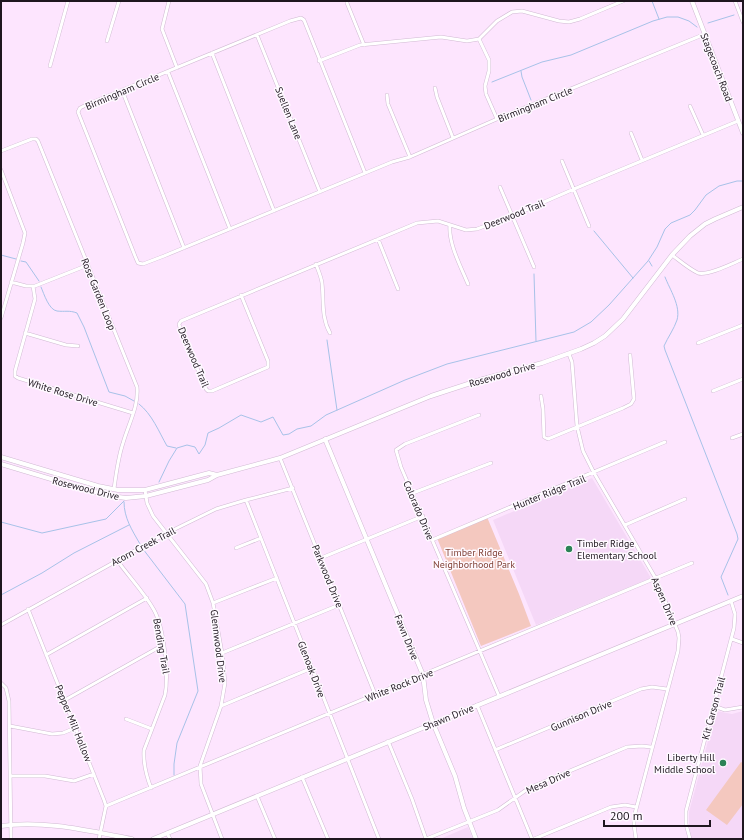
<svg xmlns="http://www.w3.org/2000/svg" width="744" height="840" font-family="'PT Sans',sans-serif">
	<rect width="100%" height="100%" fill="#fde5fe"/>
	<path fill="#f5d8f7" d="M592,478L651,578L536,625L493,520Z
		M716,711L732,714L743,711V839H692L691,836L689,825V812Z
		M468,827L473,839H440Z"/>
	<path fill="#f4c8bf" d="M487,517L519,594L531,626L481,646L437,538Z
		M741,762L743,763V804L727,825L706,810Z"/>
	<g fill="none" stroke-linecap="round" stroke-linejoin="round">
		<path stroke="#a7c2e8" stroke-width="1" d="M652,1L659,19
			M708,23L734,15
			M521,71L522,77L531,100
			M492,82L542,62L571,55L653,21L667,17H678L689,21L697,27
			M594,231L633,278
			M1,255L16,259
			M21,261L26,262L39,281
			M649,261L652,266
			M534,274L536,341
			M665,277C670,290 681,306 677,320C674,329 668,337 664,346L665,350L737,534L738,539L721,577L728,595
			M41,287C44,294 49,310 57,311C65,312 69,310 77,313L84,327L109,392L125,396L134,401
			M327,340L337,410
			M139,404C152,414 159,432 167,446L176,448
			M159,482L169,461L177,448L187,445L195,447L199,454L205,445L208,433L219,428L241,415L261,422L273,417L283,435L289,434L297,429L311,426L326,415L405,380L447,364L574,332L591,322L609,305L648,261L657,247L665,229L671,223L690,215L695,210L706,195L719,186L737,181H743
			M124,502C124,518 132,530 140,544
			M1,522L42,533L106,519L124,501
			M143,549L185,604L198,691L177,743L174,764V775
			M1,595L42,573L74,553L129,525"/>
		<defs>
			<path id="street" d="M169,1L162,29L177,68
				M347,1V3L364,45
				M735,1L743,22
				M257,35L320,192
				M479,39L489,60V71L485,86L486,94L497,119
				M107,41L119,1
				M212,53L274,211
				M319,61L360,45L441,37L467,41L479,39L497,21L512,12L522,11L559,21L569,22L580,19L623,1
				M50,66L68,1
				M168,72L230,229
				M435,88L437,97L453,138
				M122,90L184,248
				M387,95L388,104L410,157
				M690,106L703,135
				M631,133L642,160
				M1,151L32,139H36L38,141L137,387C139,406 128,425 123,443C118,458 116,474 114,489
				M562,161L589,226
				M1,170L25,233L23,243L1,318
				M365,173L304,20L301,18L290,21L86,105L80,108L78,112L135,256L138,263L143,264L164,256L392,162L410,157L497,119L705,34
				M500,187L534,267
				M450,225C448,243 461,267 468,284
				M378,239L398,289
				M672,255C680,261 689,269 698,273C708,276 733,263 743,259
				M316,264C318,270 321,276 322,283C324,301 321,317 330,333
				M11,282L26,286H35L88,265
				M33,286L35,299L15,371V376L18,378L133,413
				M241,295L268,361V367L212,391H208L206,389L180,328L179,324L181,321L417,223L438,221L466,230L477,229L512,216L574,189L738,121
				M25,333L66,345L78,346
				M698,343L743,325
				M569,354L572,362L577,426L583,451L594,473L656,579L678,632L679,638L678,651L634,817V825L636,839
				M713,391L743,379
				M541,396L543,409L544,437L548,439L623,408L631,404L634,399L630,355
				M479,415L405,444L396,450L401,467L499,696
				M732,438L743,434
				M280,458L375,694
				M145,490L147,503L153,516L206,584L213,603L222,653L225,683L221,706L200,766L201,784L222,839
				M413,493L491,463
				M246,500L379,839
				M625,525L685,499
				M432,540L665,442
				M236,548L261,538
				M321,558L423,516
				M117,560C129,577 144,592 154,610C164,628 169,675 165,695L144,750C143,764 146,775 151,788
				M213,603L277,578
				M28,609L104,800L106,806L99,839
				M1,625L167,533L216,509L246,500L293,488
				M732,639L743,643
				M222,653L339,605
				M46,655L147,598
				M1,683L6,688L9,701L11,839
				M65,700L163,645
				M477,705L532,839
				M221,706L312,668
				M714,706L725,710L743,707
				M126,719L152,729
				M10,726L52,734L63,733L75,728
				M388,741L412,799L426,839
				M495,750L641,689L652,687L667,689
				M11,776H45L74,781L94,774
				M302,777L328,839
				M257,796L275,839
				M106,806L692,563
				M167,833L170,839
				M426,839L498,810L529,788L627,747L642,746L651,747
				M534,839L611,807L625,805L636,807
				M690,839L686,824V811L734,628L735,614L731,601"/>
			<path id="secondary" d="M692,1L743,133
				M325,439L423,675L426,700L433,723L455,776L464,808L476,839
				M1,457L98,486L118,490H145L209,473L217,475
				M1,464L91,491L111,496L126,498L146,496L208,480L217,475L280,458L431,396L483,379L542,363L581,349L594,343L605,336L623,319L672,255L690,236L705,224L715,219L743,207
				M1,826C45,820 89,831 132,839
				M153,839L743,596"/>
		</defs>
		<use href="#street" stroke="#d1bad3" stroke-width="4"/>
		<use href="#secondary" stroke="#d1bad3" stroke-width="5"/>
		<use href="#street" stroke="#fff" stroke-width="3"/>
		<use href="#secondary" stroke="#fff" stroke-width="4"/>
	</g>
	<g fill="#2b8256" stroke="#fef9ff" stroke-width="1.5">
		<circle cx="569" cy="549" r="4"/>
		<circle cx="723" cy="763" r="4"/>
	</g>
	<g text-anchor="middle" stroke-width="3" stroke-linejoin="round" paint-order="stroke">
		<g font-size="10" fill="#1e161f" stroke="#fef9ff">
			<text transform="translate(717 67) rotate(69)" y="4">Stagecoach Road</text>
			<text transform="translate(122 91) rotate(-23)" y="4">Birmingham Circle</text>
			<text transform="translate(535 104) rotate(-22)" y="4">Birmingham Circle</text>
			<text transform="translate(289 113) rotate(68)" y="4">Suellen Lane</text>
			<text transform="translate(514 214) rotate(-22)" y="4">Deerwood Trail</text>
			<text transform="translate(99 294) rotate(68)" y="4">Rose Garden Loop</text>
			<text transform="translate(194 357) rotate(67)" y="4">Deerwood Trail</text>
			<text transform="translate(502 374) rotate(-16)" y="4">Rosewood Drive</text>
			<text transform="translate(63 392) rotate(17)" y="4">White Rose Drive</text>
			<text transform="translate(86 488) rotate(14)" y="4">Rosewood Drive</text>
			<text transform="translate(549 492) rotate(-22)" y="4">Hunter Ridge Trail</text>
			<text transform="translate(419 510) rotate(67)" y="4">Colorado Drive</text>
			<text transform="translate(143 546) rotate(-28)" y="4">Acorn Creek Trail</text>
			<text transform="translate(328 576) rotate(68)" y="4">Parkwood Drive</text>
			<text transform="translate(665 601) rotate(67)" y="4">Aspen Drive</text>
			<text transform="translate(407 637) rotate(68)" y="4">Fawn Drive</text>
			<text transform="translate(162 646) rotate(80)" y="4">Bending Trail</text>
			<text transform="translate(219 646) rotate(83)" y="4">Glennwood Drive</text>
			<text transform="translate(312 669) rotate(69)" y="4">Glenoak Drive</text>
			<text transform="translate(399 685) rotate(-22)" y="4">White Rock Drive</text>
			<text transform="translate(713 708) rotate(-75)" y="4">Kit Carson Trail</text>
			<text transform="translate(581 715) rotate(-23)" y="4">Gunnison Drive</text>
			<text transform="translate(448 717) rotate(-22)" y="4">Shawn Drive</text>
			<text transform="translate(74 723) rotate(68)" y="4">Pepper Mill Hollow</text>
			<text transform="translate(548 781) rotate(-24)" y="4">Mesa Drive</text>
		</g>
		<g font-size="10" fill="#1e161f" stroke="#fef9ff" text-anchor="start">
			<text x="577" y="547">Timber Ridge<tspan x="577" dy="12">Elementary School</tspan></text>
			<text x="715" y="761" text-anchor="end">Liberty Hill<tspan x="715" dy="12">Middle School</tspan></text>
		</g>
		<g font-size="10" fill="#824237" stroke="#fef9ff">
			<text x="474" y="556">Timber Ridge<tspan x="474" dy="12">Neighborhood Park</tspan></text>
		</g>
	</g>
	<rect width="744" height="840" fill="none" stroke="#1e161f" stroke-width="4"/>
	<path d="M604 820v6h106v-6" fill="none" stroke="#1e161f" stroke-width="2"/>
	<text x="610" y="820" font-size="12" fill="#1e161f" stroke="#fef9ff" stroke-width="3" paint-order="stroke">200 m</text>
</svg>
